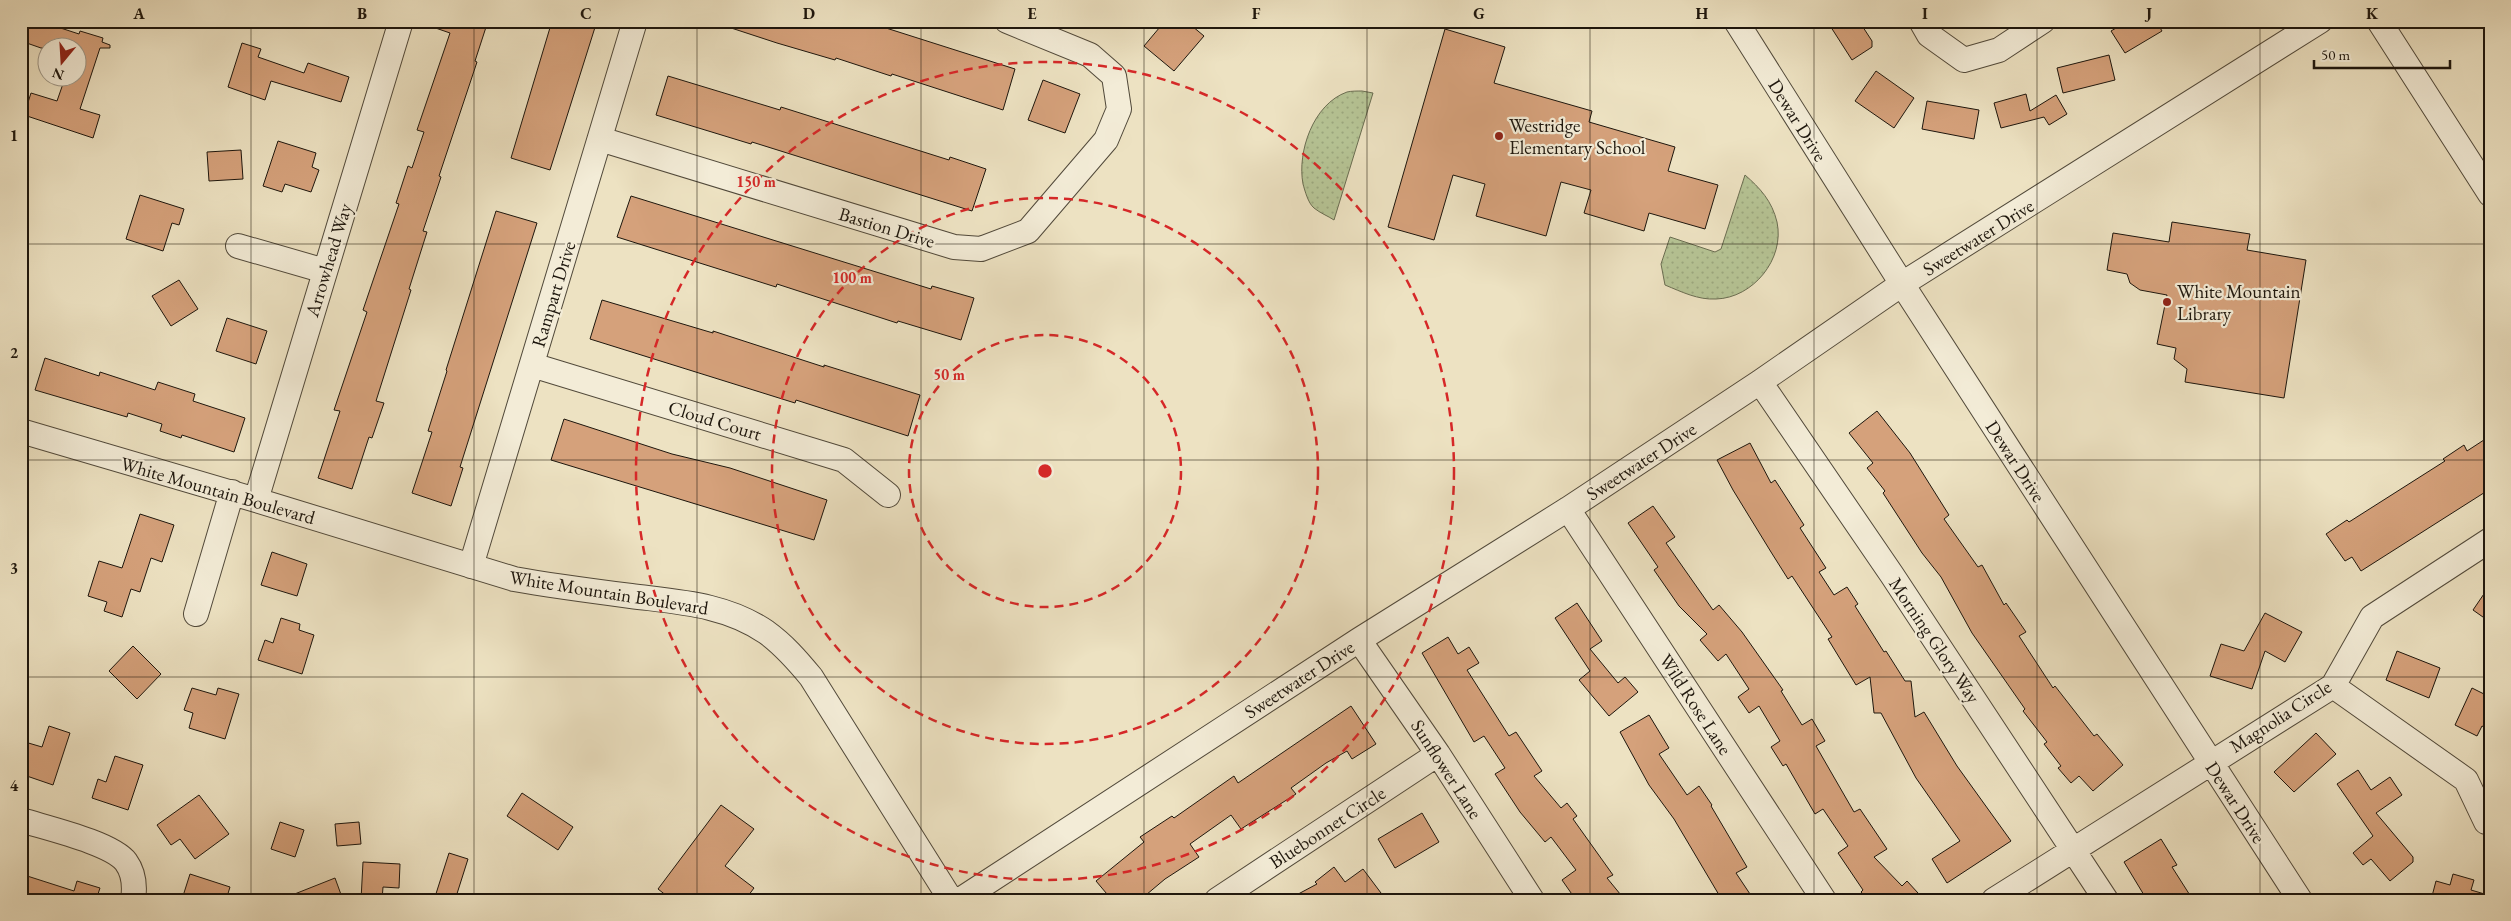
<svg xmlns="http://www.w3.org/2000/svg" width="2511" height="921" font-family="'EB Garamond',serif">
	<defs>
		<pattern id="park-dots" width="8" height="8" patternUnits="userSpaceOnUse" patternTransform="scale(1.25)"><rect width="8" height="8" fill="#b6c495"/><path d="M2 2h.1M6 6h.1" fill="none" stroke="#9ca87f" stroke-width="1.8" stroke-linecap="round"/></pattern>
	</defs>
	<rect width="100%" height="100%" fill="#ede2c2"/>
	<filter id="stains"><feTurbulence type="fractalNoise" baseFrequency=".004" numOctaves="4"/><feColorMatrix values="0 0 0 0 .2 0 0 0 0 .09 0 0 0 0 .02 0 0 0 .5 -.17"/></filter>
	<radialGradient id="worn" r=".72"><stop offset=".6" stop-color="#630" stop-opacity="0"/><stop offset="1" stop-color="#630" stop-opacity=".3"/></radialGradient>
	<path fill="url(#park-dots)" stroke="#6a6d51" d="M1362,91L1373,93L1334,220C1328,216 1320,213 1314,208C1308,203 1305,191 1303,184C1297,152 1313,104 1347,92C1351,91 1357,91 1362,91Z
		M1745,175C1760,188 1772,201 1777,222C1785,259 1753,298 1716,299C1698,300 1682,292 1665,285L1661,264L1670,237L1715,252L1721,249Z"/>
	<path fill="#d5a17b" stroke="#1d160d" d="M21,21H39L79,34L80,31L103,38L102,42L110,45V48H100L80,109L100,115L93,138L24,115L31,93L57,101L65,78H78V48H41L21,41Z
		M424,21H488L475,61L477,62L439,176L441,177L423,231L427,232L409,289L411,290L376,401L384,403L372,438L369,437L352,489L318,478L340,411L334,410L367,312L363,310L399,204L396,203L408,166L412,168L424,132L417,130L450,33L424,24Z
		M552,21H597L550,170L511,158Z
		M719,21H864L1015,69L1003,110L892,74L891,76L836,58L835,60L777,43L719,24Z
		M1165,21H1186L1204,36L1174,71L1144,46Z
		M1827,21H1859L1872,41V47L1852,60Z
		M2128,21H2156L2162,31L2125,53L2111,31Z
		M1445,29L1505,47L1494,83L1592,111L1589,122L1675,147L1668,171L1718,185L1705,229L1649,213L1644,231L1584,213L1591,190L1561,182L1546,236L1476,216L1485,184L1453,175L1434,240L1388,227Z
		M242,43L261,49L258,57L304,73L308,63L349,77L341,102L271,81L265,100L228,87Z
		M2109,55L2115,80L2063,93L2057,68Z
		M1876,71L1914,98L1894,128L1855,101Z
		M668,76L780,110L781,107L949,160L950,157L986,169L972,211L752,142L751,144L656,115Z
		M1043,80L1080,94L1065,133L1028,120Z
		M2026,94L2030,111L2056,95L2067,114L2049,125L2044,117L2001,128L1994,103Z
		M1927,101L1979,110L1974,139L1922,129Z
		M278,141L316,153L312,167L319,170L311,192L285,184L282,192L263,186Z
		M241,150L243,179L209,181L207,152Z
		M140,195L184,209L179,225L172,223L163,251L126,239Z
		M631,196L931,289L932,286L974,298L961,340L898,321L897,323L777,284L776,287L617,237Z
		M496,211L537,223L460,467L463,468L451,506L412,493L432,432L428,431L447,371L446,370Z
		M2172,222L2250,234L2247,250L2306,260L2284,398L2185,382L2187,369L2174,359L2176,348L2157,344L2167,295L2140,290L2130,283L2127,274L2107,270L2113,233L2169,242Z
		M179,280L198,309L171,326L152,296Z
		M602,300L713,333V331L824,367V365L920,395L908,436L796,400L795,403L590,339Z
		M227,318L267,331L256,364L216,351Z
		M45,358L99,376L100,372L155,390L158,382L195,394L193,401L245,418L234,452L182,435L181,438L160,431L162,424L128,413L127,417L35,390Z
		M1877,411L1910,453L1949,515L1944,519L1978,567L1982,565L2004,605L2006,603L2026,632L2019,636L2053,688L2055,686L2094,736L2097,734L2123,765L2093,791L2079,776L2071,783L2058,768L2061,766L2044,744L2047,742L2023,711L2025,709L1972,633L1941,577L1922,553L1883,493L1885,491L1867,468L1873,463L1849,433Z
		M564,419L672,454L730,468L827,500L814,540L551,460Z
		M2490,436V489L2361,571L2352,557L2345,561L2326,534L2347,520L2349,522L2445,461L2443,459L2464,445L2467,451Z
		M1750,443L1771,483L1775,480L1804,525L1800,528L1826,568L1819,572L1834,595L1847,587L1858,604L1855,606L1884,652L1886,651L1905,681H1911L1915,717L1924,712L1957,766L2011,841L1947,883L1932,859L1960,841L1916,778L1881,713H1874L1870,677L1856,685L1828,639L1832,637L1792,576L1788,579L1771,552L1733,490L1717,460Z
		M1653,506L1675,537L1666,543L1713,610L1719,605L1742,632L1783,690L1781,691L1802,725L1812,719L1825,741L1816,746L1854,812L1860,809L1887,849L1874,857L1902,886L1907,881L1918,893L1913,897L1916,900H1868L1861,892L1863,890L1838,853L1848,846L1823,809L1815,814L1786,764L1783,766L1771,747L1780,741L1759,706L1749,713L1738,697L1749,689L1726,654L1718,661L1700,640L1707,634L1679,606L1654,570L1658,567L1628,523Z
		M140,514L174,525L162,562L151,558L140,592L131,589L122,617L104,611L107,602L88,596L99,561L122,568Z
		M272,552L307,564L297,596L261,585Z
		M2490,585V622L2473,610Z
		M1577,603L1602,641L1590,649L1618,683L1625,677L1638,692L1609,716L1579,680L1590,671L1555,618Z
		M2265,613L2302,632L2285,662L2265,651L2252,689L2210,676L2221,644L2244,651Z
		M281,618L300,624L299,630L314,635L302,674L258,660L265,640L273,643Z
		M1448,637L1458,654L1469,647L1479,663L1467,670L1509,736L1516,732L1542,771L1534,776L1561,808L1567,803L1577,816L1573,819L1613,875L1607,878L1625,900H1576L1562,880L1576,870L1551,837L1545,842L1520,812L1495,774L1505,768L1484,736L1474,742L1422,653Z
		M133,646L161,674L137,699L109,671Z
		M2397,651L2440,668L2429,698L2386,680Z
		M192,688L216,695L218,688L239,694L225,739L189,728L193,713L184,710Z
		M2472,688L2490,697V730L2482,726L2477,736L2455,725Z
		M1351,706L1376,744L1352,759L1347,751L1326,763L1291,788L1296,794L1241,829L1231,815L1190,844L1199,857L1165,879L1140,900H1135L1130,893L1123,900H1112L1096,881L1144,842L1140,837L1172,816L1174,818L1234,776L1238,783Z
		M1649,715L1669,748L1659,754L1687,795L1699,786L1712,805L1711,806L1747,867L1736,873L1754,900H1722L1674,819L1649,785L1620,732Z
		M49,726L70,733L53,785L21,774V752L25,742L42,747Z
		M2316,733L2336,754L2294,792L2274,772Z
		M115,756L143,765L128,810L92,798L98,779L106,782Z
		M2358,770L2371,790L2390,777L2402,795L2376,813L2413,857V862L2390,881L2371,859L2363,865L2353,853L2373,836L2337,784Z
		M522,793L573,827L558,850L507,816Z
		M199,795L229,834L195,859L180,839L171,845L157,825Z
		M721,805L754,829L725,866L754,888L745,900H672L658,889Z
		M1422,813L1439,842L1395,868L1378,839Z
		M280,822L304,830L295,857L271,849Z
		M359,822L361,844L337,846L335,824Z
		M2161,839L2177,865L2172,867L2193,900H2147L2124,862Z
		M449,853L468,859L455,900H434Z
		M363,862L400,864L399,888L383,887L382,900H361Z
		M1334,867L1345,882L1363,869L1381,893L1372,900H1287L1317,884L1315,882Z
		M21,874L74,891L77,881L100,888L96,900H21Z
		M190,874L230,887L226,900H196L183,896Z
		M2453,874L2474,880L2471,890L2488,895V900H2431L2436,881L2450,885Z
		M335,878L343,900H282V899Z"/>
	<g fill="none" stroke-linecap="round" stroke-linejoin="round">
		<defs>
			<path id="minor" d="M1736,21L1902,284L2300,900
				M1921,21L1929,35L1964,60L1999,50L2043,21
				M2379,21L2490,194
				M600,139L954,247L981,249L1028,231L1106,140L1119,109L1114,76L1090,55L1007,21
				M238,246L325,271
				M532,365L844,460L888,495
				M1760,382L1892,575L2106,900
				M21,431L256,500L514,579C553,586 592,591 631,596C678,602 725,604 766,632C784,645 797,660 811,677L951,900
				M256,500L401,21
				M1568,509L1824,900
				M471,566L635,21
				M196,614L232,492
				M1359,640L1438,754L1532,900
				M2333,686L2466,780L2486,822
				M21,820C46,828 112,843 126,862C134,873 135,887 133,900
				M960,900L1359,640L1568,509L1760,382L1902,284L2320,21
				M1217,900L1438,754
				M1994,900L2333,686L2372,617L2490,540"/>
		</defs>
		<use href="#minor" stroke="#51493a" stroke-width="26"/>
		<use href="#minor" stroke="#f3ecd7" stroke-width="24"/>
	</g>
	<path fill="none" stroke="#1d160d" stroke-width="1" stroke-opacity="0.55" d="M251,21V900M474,21V900M697,21V900M921,21V900M1144,21V900M1367,21V900M1590,21V900M1814,21V900M2037,21V900M2260,21V900M21,244H2490M21,460H2490M21,677H2490"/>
	<g fill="none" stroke="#d62828" stroke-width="2.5" stroke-dasharray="9 6">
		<circle cx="1045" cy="471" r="136"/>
		<circle cx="1045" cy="471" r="273"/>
		<circle cx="1045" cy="471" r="409"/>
	</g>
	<g fill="#8f2418" stroke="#f3ecd7" stroke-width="2">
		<circle cx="1499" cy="136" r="5"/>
		<circle cx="2167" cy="302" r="5"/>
	</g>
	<g text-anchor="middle" stroke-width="4.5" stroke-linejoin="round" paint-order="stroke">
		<g font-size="19" fill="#1d160d" stroke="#f3ecd7">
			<text transform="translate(1798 120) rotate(58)" y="7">Dewar Drive</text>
			<text transform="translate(887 227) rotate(17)" y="7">Bastion Drive</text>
			<text transform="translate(1978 237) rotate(-32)" y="7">Sweetwater Drive</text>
			<text transform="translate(328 260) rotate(-73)" y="7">Arrowhead Way</text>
			<text transform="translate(553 294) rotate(-73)" y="7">Rampart Drive</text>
			<text transform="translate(715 420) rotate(17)" y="7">Cloud Court</text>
			<text transform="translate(1641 461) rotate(-33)" y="7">Sweetwater Drive</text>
			<text transform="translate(2016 461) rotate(57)" y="7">Dewar Drive</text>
			<text transform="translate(218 490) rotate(16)" y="7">White Mountain Boulevard</text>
			<text transform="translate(609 592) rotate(9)" y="7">White Mountain Boulevard</text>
			<text transform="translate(1935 640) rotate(56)" y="7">Morning Glory Way</text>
			<text transform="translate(1299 679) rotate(-33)" y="7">Sweetwater Drive</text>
			<text transform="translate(1696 704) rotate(57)" y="7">Wild Rose Lane</text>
			<text transform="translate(2280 716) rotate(-33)" y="7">Magnolia Circle</text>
			<text transform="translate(1447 769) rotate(57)" y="7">Sunflower Lane</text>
			<text transform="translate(2236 802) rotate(57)" y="7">Dewar Drive</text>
			<text transform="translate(1327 827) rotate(-33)" y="7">Bluebonnet Circle</text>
		</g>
		<g font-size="19" fill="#1d160d" stroke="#f3ecd7" text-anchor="start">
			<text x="1509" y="132">Westridge<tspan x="1509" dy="22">Elementary School</tspan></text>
			<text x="2177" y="298">White Mountain<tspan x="2177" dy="22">Library</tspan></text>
		</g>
	</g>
	<circle cx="1045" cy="471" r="8" fill="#d62828" stroke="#f3ecd7" stroke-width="2.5"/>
	<g font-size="15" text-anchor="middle" font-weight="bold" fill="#d62828" stroke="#f3ecd7" stroke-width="4.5" stroke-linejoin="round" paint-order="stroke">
		<text x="756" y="187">150 m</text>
		<text x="852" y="283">100 m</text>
		<text x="949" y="380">50 m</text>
	</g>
	<rect width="2511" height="921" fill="none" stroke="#ede2c2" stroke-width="55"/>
	<g transform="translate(62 62) rotate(198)"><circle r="24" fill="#f3ecd7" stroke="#9d9686"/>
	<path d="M0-4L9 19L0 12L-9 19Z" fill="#8f2418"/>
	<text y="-8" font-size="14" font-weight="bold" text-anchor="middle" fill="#1d160d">N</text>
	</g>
	<path d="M2314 60v8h136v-8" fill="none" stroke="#1d160d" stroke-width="2.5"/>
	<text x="2321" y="60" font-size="15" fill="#1d160d" stroke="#f3ecd7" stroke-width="4" paint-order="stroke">50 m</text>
	<rect x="28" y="28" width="2456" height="866" fill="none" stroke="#1d160d" stroke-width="2"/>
	<g font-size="16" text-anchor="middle" font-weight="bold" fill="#1d160d">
		<text x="139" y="19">A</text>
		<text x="362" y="19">B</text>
		<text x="586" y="19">C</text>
		<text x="809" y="19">D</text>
		<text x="1032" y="19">E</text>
		<text x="1256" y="19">F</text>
		<text x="1479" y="19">G</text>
		<text x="1702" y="19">H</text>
		<text x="1925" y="19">I</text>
		<text x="2149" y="19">J</text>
		<text x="2372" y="19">K</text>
		<text x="14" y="141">1</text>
		<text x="14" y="358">2</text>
		<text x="14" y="574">3</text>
		<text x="14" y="791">4</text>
	</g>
	<rect width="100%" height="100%" filter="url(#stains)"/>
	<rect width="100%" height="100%" fill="url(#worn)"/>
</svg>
